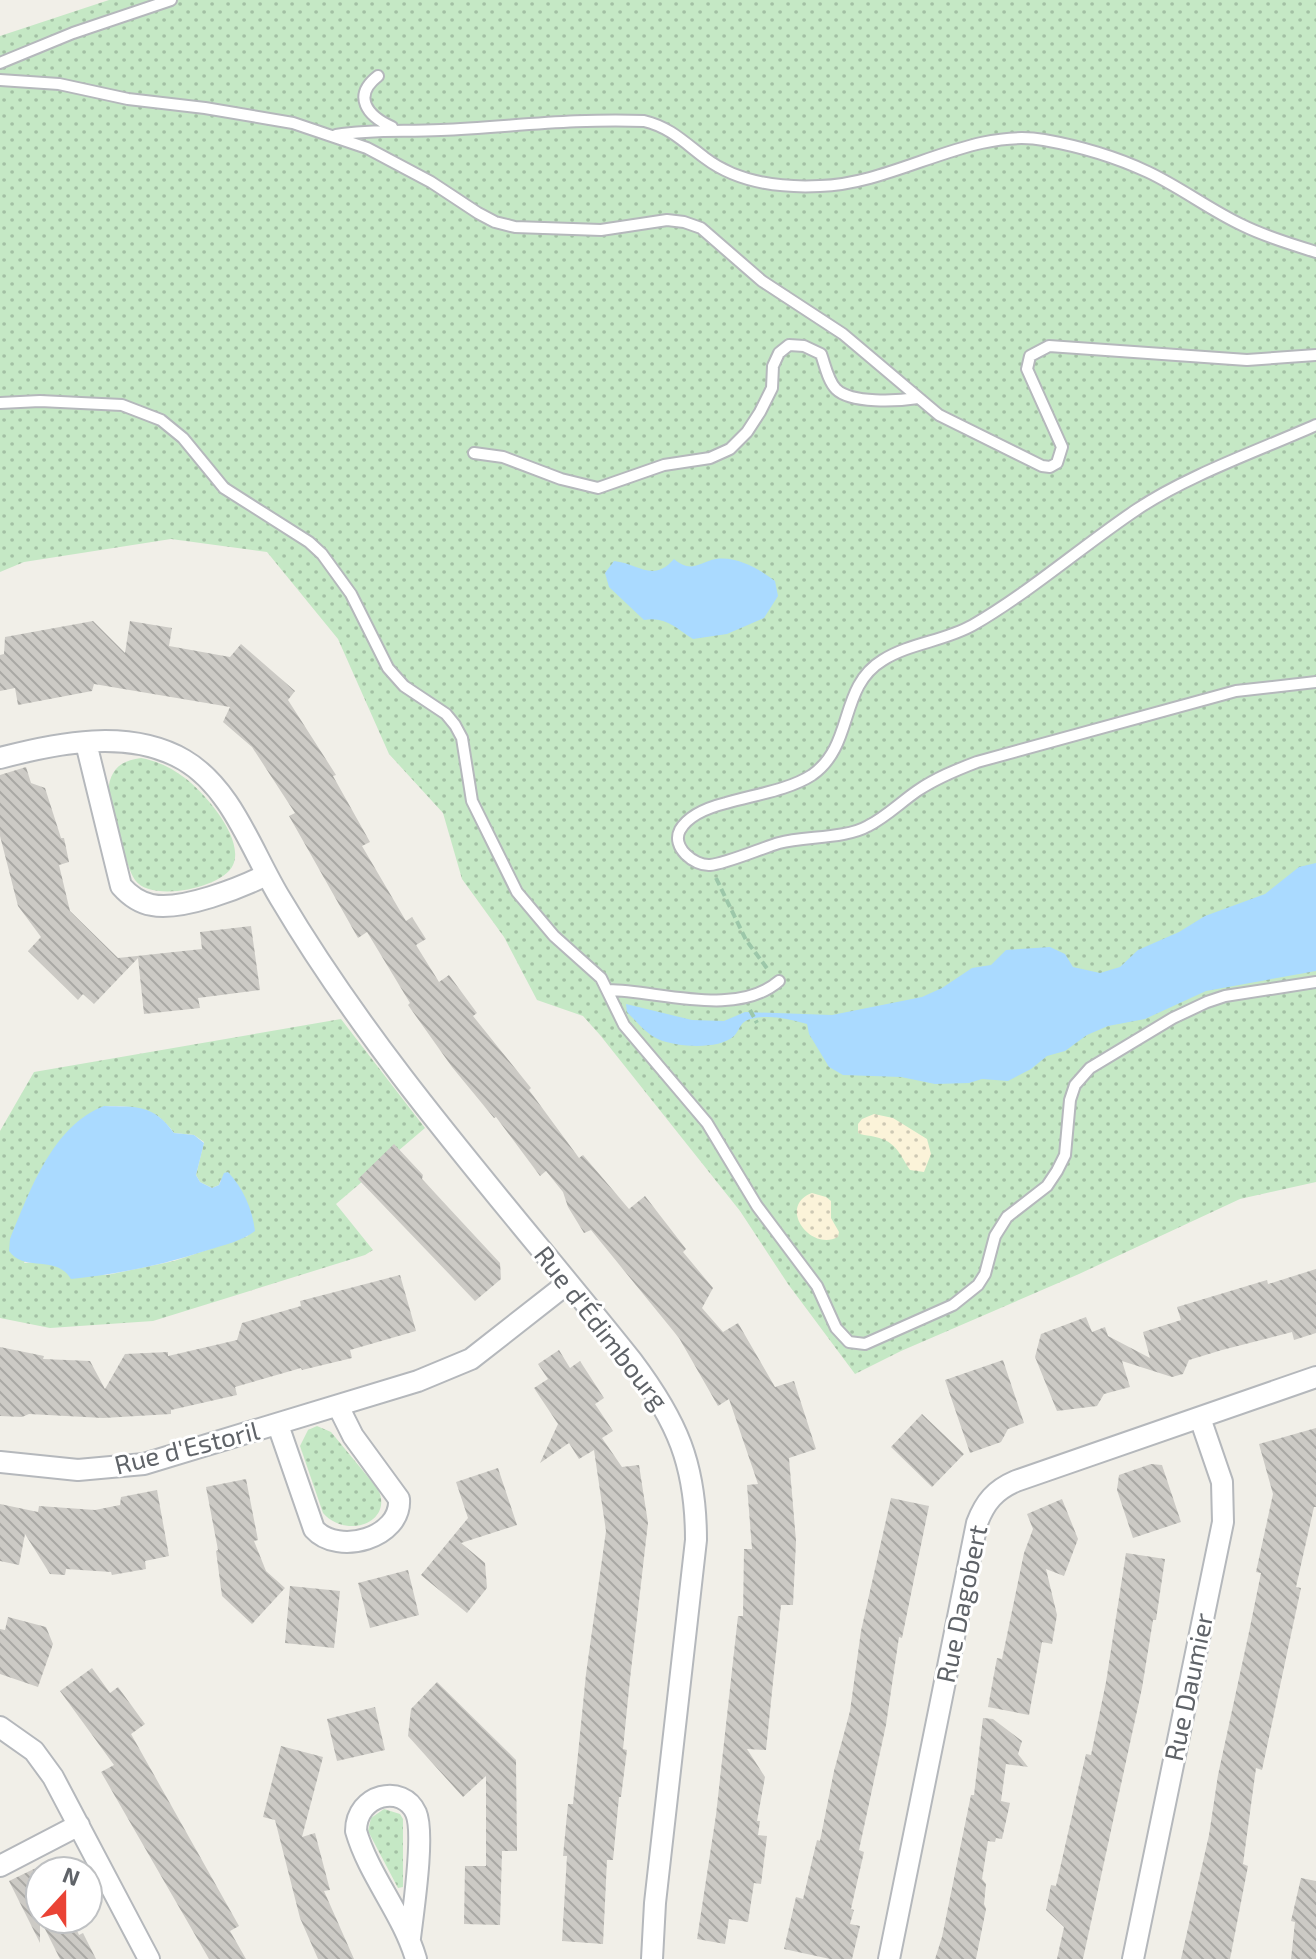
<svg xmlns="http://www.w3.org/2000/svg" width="1316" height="1959" font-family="'Exo 2',sans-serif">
	<defs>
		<pattern id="grass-dots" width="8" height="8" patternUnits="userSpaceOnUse" patternTransform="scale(2)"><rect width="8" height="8" fill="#c5e8c5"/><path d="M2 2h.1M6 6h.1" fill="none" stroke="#a3c0a4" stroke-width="1.8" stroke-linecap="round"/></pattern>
		<pattern id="sand-dots" width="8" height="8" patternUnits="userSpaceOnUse" patternTransform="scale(2)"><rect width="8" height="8" fill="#fbf3d9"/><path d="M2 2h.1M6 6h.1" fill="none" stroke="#cec8b4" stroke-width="1.8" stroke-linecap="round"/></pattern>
		<pattern id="building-back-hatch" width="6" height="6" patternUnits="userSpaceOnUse" patternTransform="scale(2)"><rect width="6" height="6" fill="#cccac5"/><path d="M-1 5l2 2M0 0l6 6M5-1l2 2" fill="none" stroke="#a9a8a4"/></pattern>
	</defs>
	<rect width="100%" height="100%" fill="#f1efe8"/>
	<path fill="url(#grass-dots)" fill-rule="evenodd" d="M109,0H1316V1182L1240,1199L1079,1274L901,1351L855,1374L788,1284L740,1211L600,1035L583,1016L537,1000L504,937L462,879L443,813L389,754L338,639L267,552L171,539L24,562L0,572V36Z
		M141,758C157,761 172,768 185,778C205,793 245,839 233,865C223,888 151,903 135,880C125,865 113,811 108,792C110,770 119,761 141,758Z
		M341,1019L425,1128L336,1204L373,1250L365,1255L153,1321L50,1328L0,1318V1131L34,1072ZM104,1106C134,1106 156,1107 174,1133L194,1135L204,1142L196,1175L200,1182L212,1188L219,1185L221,1179L248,1236L174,1261L107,1275L66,1271L57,1266L39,1262L24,1263Z
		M317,1426L331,1432L378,1489C394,1522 347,1540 323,1513L300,1446L308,1430Z
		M384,1809L400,1814L403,1819V1887L398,1888L368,1831L371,1818Z"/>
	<path fill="url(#sand-dots)" d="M874,1114L893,1118L927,1139L931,1154L924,1172L910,1170C897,1150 896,1141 871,1136C866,1135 862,1135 858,1133V1124L862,1119Z
		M812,1193L826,1197L831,1201V1218L839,1232L838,1237C810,1252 777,1206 812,1193Z"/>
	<path fill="#aadaff" d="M674,559C692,574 699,562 716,559C737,556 759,569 775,581L778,596L764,618L727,634L693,639C676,628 665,616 644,620L609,587L605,573L614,561C640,564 653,583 674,559Z
		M1316,863V971L1206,991L1145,1019L1108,1026L1087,1035L1065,1051L1047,1056L1031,1069L1008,1081L982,1079L969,1083L935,1084L901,1077L843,1075L829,1067L809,1034L807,1024C790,1019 768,1014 751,1019C739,1022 741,1029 734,1036C719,1050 678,1047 660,1040C647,1035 636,1021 627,1012L626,1004L692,1020L724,1021L745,1012L832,1015L922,997L942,988L972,968L991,965L1006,950L1050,947L1065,954L1073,967L1100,973L1120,967L1138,950L1179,932L1205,916L1265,894L1299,867Z
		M104,1106C137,1107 153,1104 174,1133L194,1135L204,1143L196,1175L200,1182L212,1188L219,1185L224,1173L228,1172C243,1188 252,1208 255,1231C242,1241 224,1245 208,1250C163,1265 118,1274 71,1279C56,1254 25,1273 9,1251L10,1239C30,1191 52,1126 104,1106Z"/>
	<path fill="url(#building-back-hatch)" d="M93,621L125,653L130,621L172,628L169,646L230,657L241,644L295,691L288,700L336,775L333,776L370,842L362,846L406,921L412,917L426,939L416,945L439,982L449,975L477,1013L473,1016L531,1088L529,1090L579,1158L583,1155L629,1209L645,1196L686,1249L683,1252L713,1288L702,1308L723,1332L738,1323L775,1387L794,1381L816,1449L789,1458L796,1541L793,1605H781L766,1750L747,1749L765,1777L757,1821H760L758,1835L767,1836L761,1884L754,1883L748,1922L729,1919L725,1944L697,1939L716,1815L738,1616H743L744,1549H752L747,1485L758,1484L729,1399L718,1406L679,1338L591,1230L584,1233L568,1207L563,1192L546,1171L540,1176L496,1117L494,1118L452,1067L408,1005L410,1003L367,932L358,938L289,816L295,813L252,747L223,722L230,707L94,684L92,691L18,705L15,688L0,691V655L4,654L5,637Z
		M26,767L31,783L45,788L61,838H64L69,862L59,865L70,911L118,958L202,949L200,932L251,926L260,990L198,998L200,1008L144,1014L138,958L94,1004L83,994L78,1000L28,951L41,937L18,906L0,836V775Z
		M394,1144L423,1175L422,1179L500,1263L501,1279L475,1301L358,1179Z
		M1316,1269V1333L1294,1340L1292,1332L1222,1350L1189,1360L1183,1374L1172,1377L1122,1361L1130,1387L1104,1394L1097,1406L1057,1411L1035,1357L1041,1334L1086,1317L1092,1332L1105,1327L1108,1336L1150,1358L1143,1332L1181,1320L1177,1307L1267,1280L1268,1284Z
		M400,1275L416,1331L350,1350L352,1358L302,1370L301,1368L235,1387L237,1395L171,1410V1414L103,1418L29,1414L22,1417L0,1416V1347L44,1356L43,1359L90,1361L105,1389L125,1354L168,1352V1356L237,1340L242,1323L301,1306L300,1301Z
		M559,1350L570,1368L580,1361L604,1398L595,1404L613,1431L602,1438L622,1467L639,1465L648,1523L630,1679L623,1749L627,1750L621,1797H619L613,1860H607L603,1944L562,1941L567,1856H563L568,1804H573L586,1674L606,1531L594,1450L579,1459L569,1443L540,1463L558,1424L534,1388L548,1379L538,1364Z
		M1003,1360L1024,1423L1008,1429L1001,1442L970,1453L945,1380Z
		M922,1414L964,1454L932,1487L891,1447Z
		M1316,1428V1507H1314L1296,1587L1301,1588L1262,1770L1256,1768L1243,1864L1248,1866L1230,1959H1181L1209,1835L1218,1775L1249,1632L1261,1573L1256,1572L1273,1494L1259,1444Z
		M1151,1464L1162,1465L1181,1522L1133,1538L1117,1490L1119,1475Z
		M498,1468L517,1525L461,1543L485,1563L487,1588L467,1613L421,1575L468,1518L456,1482Z
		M246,1479L258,1540L254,1541L266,1571L285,1588L252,1624L222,1596L216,1551L218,1550L206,1487Z
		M157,1490L169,1556L145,1561L146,1569L112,1575L111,1572L66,1569L65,1575L50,1574L25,1534L19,1565L0,1561V1504L38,1512L39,1506L95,1510L120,1505L121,1497Z
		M891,1498L929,1506L902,1638L899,1637L886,1725L859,1850L864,1852L851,1909L854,1910L850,1924L860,1926L852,1959H830L784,1949L796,1897L803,1899L817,1840L820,1841L834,1771L850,1711L861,1631Z
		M1062,1499L1078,1539L1064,1576L1046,1569L1057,1615L1052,1644L1042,1642L1029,1715L988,1707L997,1658L1002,1659L1024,1553L1033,1529L1027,1514Z
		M1126,1553L1165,1559L1156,1620H1153L1142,1688L1083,1959H1057L1064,1927L1046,1910L1051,1885L1056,1886L1086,1754L1091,1755L1106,1682Z
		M408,1570L419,1615L370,1628L358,1583Z
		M290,1586L340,1591L334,1648L285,1643Z
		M8,1617L46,1627L53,1644L38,1687L0,1674V1629L5,1630Z
		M92,1668L110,1693L118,1687L145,1724L131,1734L239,1926L230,1931L246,1959H209L101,1772L114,1765L60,1691Z
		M437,1682L516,1760L517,1851H502L500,1925L464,1924L465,1866H486V1776L463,1797L408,1736L411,1709Z
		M375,1707L385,1750L337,1761L327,1719Z
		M983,1718L993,1719L1022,1741L1018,1754L1028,1767L1006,1764L1001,1801L1010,1803L1002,1839L996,1838L995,1842L988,1841L982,1879L986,1884L984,1904L986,1909L976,1959H935L942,1937L971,1795H974Z
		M281,1746L323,1757L302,1837L315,1833L330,1890L324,1891L354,1959H318L300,1918L275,1820L263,1817Z
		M40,1866V1919H72L79,1935L83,1933L96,1959H60L40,1919V1943L9,1881Z
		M1301,1878L1316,1881V1959H1291L1295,1922L1291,1921Z"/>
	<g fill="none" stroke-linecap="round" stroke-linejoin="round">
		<defs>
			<path id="service" d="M0,63L73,33L171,0
				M378,76C352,96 367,116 392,127
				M0,80L59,84L128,99L205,108L293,123L367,148L431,182L478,213L495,222L515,227L601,230L667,220L684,222L701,228L762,281L843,334L939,415L1042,466L1050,467L1057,463L1062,447L1027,369L1030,356L1049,346L1247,360L1316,355
				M336,135C374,129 404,132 441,130C508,127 576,118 644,121C670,127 685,143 705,158C738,183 780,188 820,186C895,184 971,127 1044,140C1078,146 1116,157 1148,172C1180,187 1210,210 1242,225C1266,237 1291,244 1316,252
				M0,403L40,401L122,405L161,420L183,438L224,488L309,542L322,554L351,594L388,668L404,686L446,714L455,725L462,738L472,801L517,892L554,936L601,978L624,1025L707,1123L757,1206L817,1286L836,1328L849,1342L865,1344L953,1305L978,1285L985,1274L995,1236L1007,1217L1047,1186L1057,1171L1065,1155L1070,1100L1075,1085L1090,1068L1173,1018L1207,1002L1225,996L1316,982
				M1316,425C1260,450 1186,476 1136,510C1081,547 1030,592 973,625C945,641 910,643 883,660C838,687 855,745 812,775C789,790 753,795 726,803C710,807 689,814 680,830C671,847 694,866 710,865C725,864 762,848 779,843C805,836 845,839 868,826C886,817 901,802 917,791C936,778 956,770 977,762L1236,691L1316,682
				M474,453L503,457L561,479L598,488L664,465L710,458L730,449L747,432L760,412L772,388L773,366L779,353L789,345L804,346L821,354C825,365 828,381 836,389C851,404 898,401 918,398
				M609,990C660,991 736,1018 779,981"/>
			<path id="minor" d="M86,743L121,886C129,895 140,903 152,905C182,911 240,888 266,875
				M0,758C57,743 129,728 184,760C232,788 252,852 280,898C379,1065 511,1209 632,1361C677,1421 696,1464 696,1540L655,1903L652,1959
				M278,1425L314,1529C338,1556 402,1538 399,1499L353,1436L338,1406
				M0,1462L78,1470L144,1464L418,1381L471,1359L568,1283
				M0,1727L34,1751L53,1777L149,1959
				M0,1866L79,1825
				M410,1938C413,1912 425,1834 416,1813C403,1783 356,1794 356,1831C369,1876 403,1914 416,1959
				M889,1959L977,1523C985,1502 995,1490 1016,1481L1316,1377
				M1133,1959L1223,1522L1222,1482L1200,1418"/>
		</defs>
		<use href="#service" stroke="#b5b8bc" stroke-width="14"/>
		<use href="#minor" stroke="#b5b8bc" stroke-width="24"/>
		<path stroke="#9cc7a9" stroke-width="4" stroke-dasharray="8 4" stroke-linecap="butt" d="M716,878L746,940L769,971
			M750,1010L757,1023"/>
		<use href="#service" stroke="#fff" stroke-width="10"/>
		<use href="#minor" stroke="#fff" stroke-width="20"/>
	</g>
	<g text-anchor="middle" stroke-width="6" stroke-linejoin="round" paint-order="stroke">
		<g font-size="26" fill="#5f6368" stroke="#fff">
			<text transform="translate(601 1328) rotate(52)" y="9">Rue d'Édimbourg</text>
			<text transform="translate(187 1448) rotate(-14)" y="9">Rue d'Estoril</text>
			<text transform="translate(962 1604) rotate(-78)" y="9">Rue Dagobert</text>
			<text transform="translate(1189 1687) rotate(-78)" y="9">Rue Daumier</text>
		</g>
	</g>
	<g transform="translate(64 1895) rotate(21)"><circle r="38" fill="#ffffff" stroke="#bfc1c3" stroke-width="2"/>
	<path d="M0-6L14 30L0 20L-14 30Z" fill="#ea4335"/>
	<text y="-12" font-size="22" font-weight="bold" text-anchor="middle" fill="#5f6368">N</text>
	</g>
</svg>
